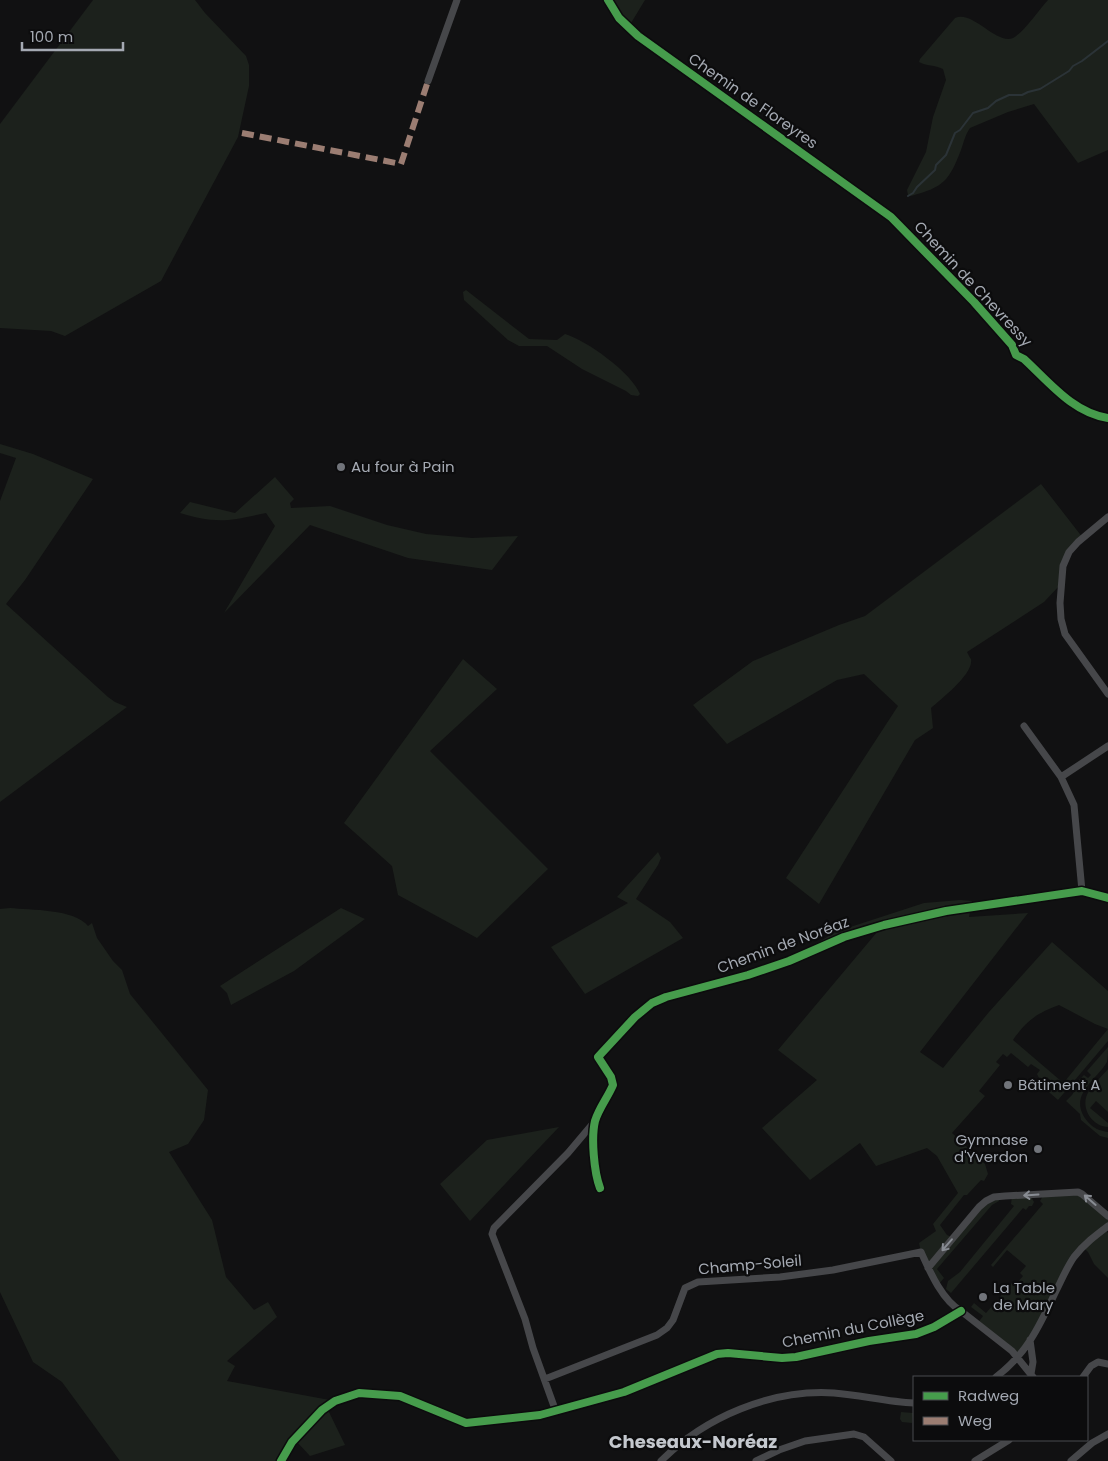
<svg xmlns="http://www.w3.org/2000/svg" width="1108" height="1461" font-family="Poppins,sans-serif">
	<rect width="100%" height="100%" fill="#111112"/>
	<path fill="#1c211c" d="M93,0H195L205,13L246,56L249,65V86L238,137L161,281L65,336L51,331L0,328V124Z
		M608,0H645L628,28Z
		M1048,0H1108V150L1078,163L1034,104L1008,112L970,128C965,135 964,142 961,150C949,181 944,187 911,196L908,195L907,190L926,152L933,117L946,80L943,69C935,65 926,66 919,62L920,59L955,18C973,10 996,45 1013,38C1024,32 1039,10 1048,0Z
		M466,290L529,339L557,340L565,334C586,340 632,373 640,394L638,396L631,395L626,391L582,369L547,346H519L508,340L464,300L463,292Z
		M0,444L33,454L93,479L25,580L6,604L108,697L115,702L127,707L0,802V501L16,458L0,453Z
		M275,477L294,499L290,503L291,508L330,506L387,525L426,534L472,538L518,536L492,570L408,558L310,525L224,613L275,526L266,513C229,521 216,524 180,513L190,502L235,513Z
		M1041,484L1083,538L1069,552L1061,584L1044,602L967,652C968,654 970,658 971,659C974,674 941,699 931,708L933,728L915,740L819,904L786,878L898,706L864,674L837,680L727,744L693,705L753,661L839,625L865,616Z
		M463,659L497,689L430,751L548,869L477,938L398,895L392,866L344,823Z
		M658,852L661,858L658,865L636,899L670,922L683,938L585,994L551,947L628,903L617,897Z
		M960,900L972,901L969,917L1028,913L920,1052L943,1068L989,1012L1052,942L1108,991V1029L1095,1024L1059,1005C1037,1013 1026,1021 1013,1040L1061,1081H1065L1108,1029V1041L1058,1100L1042,1086L1050,1080L1047,1077L1041,1082L1037,1074L1040,1070L1031,1064L1028,1067L1011,1053L1007,1057L1003,1054L996,1062L1000,1065L979,1091L985,1096L952,1133L985,1164L988,1174L984,1181L981,1180L967,1195H964L940,1225L947,1235L954,1238L979,1207L998,1197L999,1201L992,1205L937,1269L944,1278L938,1285L921,1252L919,1243L936,1231L933,1224L958,1193L937,1156L927,1148L876,1166L860,1143L810,1180L762,1128L817,1080L778,1050L883,925L789,961L835,932L924,903Z
		M10,908C30,910 75,909 88,926L92,923L97,938L113,961L122,970L130,994L208,1090L204,1120L188,1144L169,1152L212,1220L226,1277L254,1310L268,1302L277,1317L227,1361L235,1366L227,1381L335,1401L322,1410L281,1461H120L62,1382L33,1362L0,1292V909Z
		M341,908L365,919L294,971L231,1005L227,993L220,986Z
		M1108,1047C1108,1051 1108,1058 1107,1062C1096,1081 1066,1096 1088,1122C1093,1128 1100,1131 1108,1132V1138L1100,1136L1081,1120L1080,1114L1066,1101L1072,1095L1079,1083L1078,1081L1084,1075L1088,1078L1091,1075L1087,1071Z
		M1108,1069V1112L1096,1101L1090,1108L1108,1123V1127C1091,1126 1079,1106 1089,1091C1094,1083 1102,1076 1108,1069Z
		M559,1127L470,1221L440,1184L487,1140Z
		M1078,1192L1108,1216V1226L1104,1229L1108,1233V1278L1094,1264L1088,1252L1083,1247L1018,1359L977,1324L983,1316L971,1307L974,1303L986,1313L1012,1283L1015,1285L1023,1276L1020,1273L1026,1266L1007,1250L993,1267L991,1265L1043,1204L1040,1201L1044,1194Z
		M1030,1195L1034,1202L1032,1206H1029L1026,1210L1023,1208L951,1293L946,1289L948,1281L960,1272L1014,1206L1011,1204L1012,1196Z
		M328,1410L345,1445L310,1456L297,1442L312,1424Z
		M901,1412L913,1413L912,1423L902,1422L900,1419Z"/>
	<g fill="none" stroke-linecap="round" stroke-linejoin="round">
		<path stroke="#2b3337" stroke-width="2" d="M908,196L913,193L917,187L935,170L936,165L946,155L955,133L960,130L973,113L988,108L996,101L1009,95H1022L1028,92L1040,89L1069,71L1073,66L1082,61L1108,41"/>
		<path stroke="#46474a" stroke-width="7" d="M608,0L619,18L638,36L891,217L974,302L1012,345L1016,355L1024,359C1049,382 1073,413 1108,418
			M428,81L457,0
			M1108,517L1078,542L1069,552L1063,566L1060,603L1061,619L1065,634L1108,694
			M1024,726L1061,777L1074,805L1082,891
			M1061,777L1108,746
			M600,1188C594,1172 591,1138 595,1121C599,1108 608,1097 613,1085L611,1077L598,1057L635,1017L652,1003L666,997L748,975L789,961L844,937L884,925L946,911L1082,891L1108,898
			M928,1268L979,1207L986,1201L994,1197L1005,1196L1078,1192L1082,1194L1108,1216
			M1030,1340L1033,1362L1031,1374
			M996,1377C1027,1354 1040,1325 1056,1291C1062,1279 1067,1267 1074,1257C1084,1244 1096,1235 1108,1226
			M1083,1377L1091,1366L1098,1362L1108,1364
			M545,1379L657,1335L667,1328L673,1320L685,1288L698,1282L780,1277L833,1270L921,1252C930,1272 942,1300 961,1311L1012,1351L1033,1377
			M555,1409L533,1348L525,1319L492,1234L494,1228L568,1153L595,1121
			M281,1461L292,1442L322,1410L335,1401L359,1393L400,1396L466,1423L540,1415L624,1392L717,1354L728,1353L782,1358L796,1357L869,1341L916,1334L934,1327L961,1311
			M661,1461C705,1417 771,1389 834,1393C861,1395 887,1402 914,1403
			M756,1461L779,1450L805,1441L854,1434L864,1437L891,1461
			M975,1461L1009,1440
			M1071,1461L1092,1443L1108,1434"/>
		<path stroke="#9b7d72" stroke-width="6" stroke-dasharray="12 6" stroke-linecap="butt" d="M242,133L401,164L428,81"/>
		<defs>
			<path id="cycleway" d="M608,0L619,18L638,36L891,217L974,302L1012,345L1016,355L1024,359C1049,382 1073,413 1108,418
				M600,1188C594,1172 591,1138 595,1121C599,1108 608,1097 613,1085L611,1077L598,1057L635,1017L652,1003L666,997L748,975L789,961L844,937L884,925L946,911L1082,891L1108,898
				M281,1461L292,1442L322,1410L335,1401L359,1393L400,1396L466,1423L540,1415L624,1392L717,1354L728,1353L782,1358L796,1357L869,1341L916,1334L934,1327L961,1311"/>
		</defs>
		<use href="#cycleway" stroke="#0c0c0d" stroke-width="11"/>
		<use href="#cycleway" stroke="#469c4c" stroke-width="8"/>
	</g>
	<defs><path id="oneway-shaft" d="M-6 0H5M1.5-3L5.5 0L1.5 3" fill="none" stroke-width="1.6" stroke-linecap="round" stroke-linejoin="round" transform="scale(1.25)"/></defs>
	<g stroke="#888c93">
		<use href="#oneway-shaft" transform="translate(1031 1195) rotate(176)"/>
		<use href="#oneway-shaft" transform="translate(1090 1200) rotate(-139)"/>
		<use href="#oneway-shaft" transform="translate(947 1245) rotate(131)"/>
	</g>
	<g fill="#71747a" stroke="#0c0c0d" stroke-width="2">
		<circle cx="341" cy="467" r="5"/>
		<circle cx="1008" cy="1085" r="5"/>
		<circle cx="1038" cy="1149" r="5"/>
		<circle cx="983" cy="1297" r="5"/>
	</g>
	<g text-anchor="middle" stroke-width="4.5" stroke-linejoin="round" paint-order="stroke">
		<g font-size="15" fill="#a4a9b2" stroke="#0c0c0d">
			<text transform="translate(753 101) rotate(35)" y="5">Chemin de Floreyres</text>
			<text transform="translate(973 284) rotate(47)" y="5">Chemin de Chevressy</text>
			<text transform="translate(783 945) rotate(-20)" y="5">Chemin de Noréaz</text>
			<text transform="translate(750 1265) rotate(-5)" y="5">Champ-Soleil</text>
			<text transform="translate(853 1329) rotate(-11)" y="5">Chemin du Collège</text>
		</g>
		<g font-size="15" fill="#a4a9b2" stroke="#0c0c0d" text-anchor="start">
			<text x="351" y="472">Au four à Pain</text>
			<text x="1018" y="1090">Bâtiment A</text>
			<text x="1028" y="1145" text-anchor="end">Gymnase<tspan x="1028" dy="17">d'Yverdon</tspan></text>
			<text x="993" y="1293">La Table<tspan x="993" dy="17">de Mary</tspan></text>
		</g>
		<g font-size="18" font-weight="bold" fill="#c4c8ce" stroke="#0c0c0d">
			<text x="693" y="1448">Cheseaux-Noréaz</text>
		</g>
	</g>
	<rect x="913" y="1376" width="175" height="65" fill="#0c0c0d" stroke="#494b4f"/>
	<rect x="923" y="1392" width="25" height="8" fill="#469c4c" stroke="#494b4f"/>
	<text x="958" y="1401" font-size="15" fill="#a4a9b2">Radweg</text>
	<rect x="923" y="1417" width="25" height="8" fill="#9b7d72" stroke="#494b4f"/>
	<text x="958" y="1426" font-size="15" fill="#a4a9b2">Weg</text>
	<path d="M22 42v8h101v-8" fill="none" stroke="#a4a9b2" stroke-width="2.5"/>
	<text x="30" y="42" font-size="15" fill="#a4a9b2" stroke="#0c0c0d" stroke-width="4" paint-order="stroke">100 m</text>
</svg>
